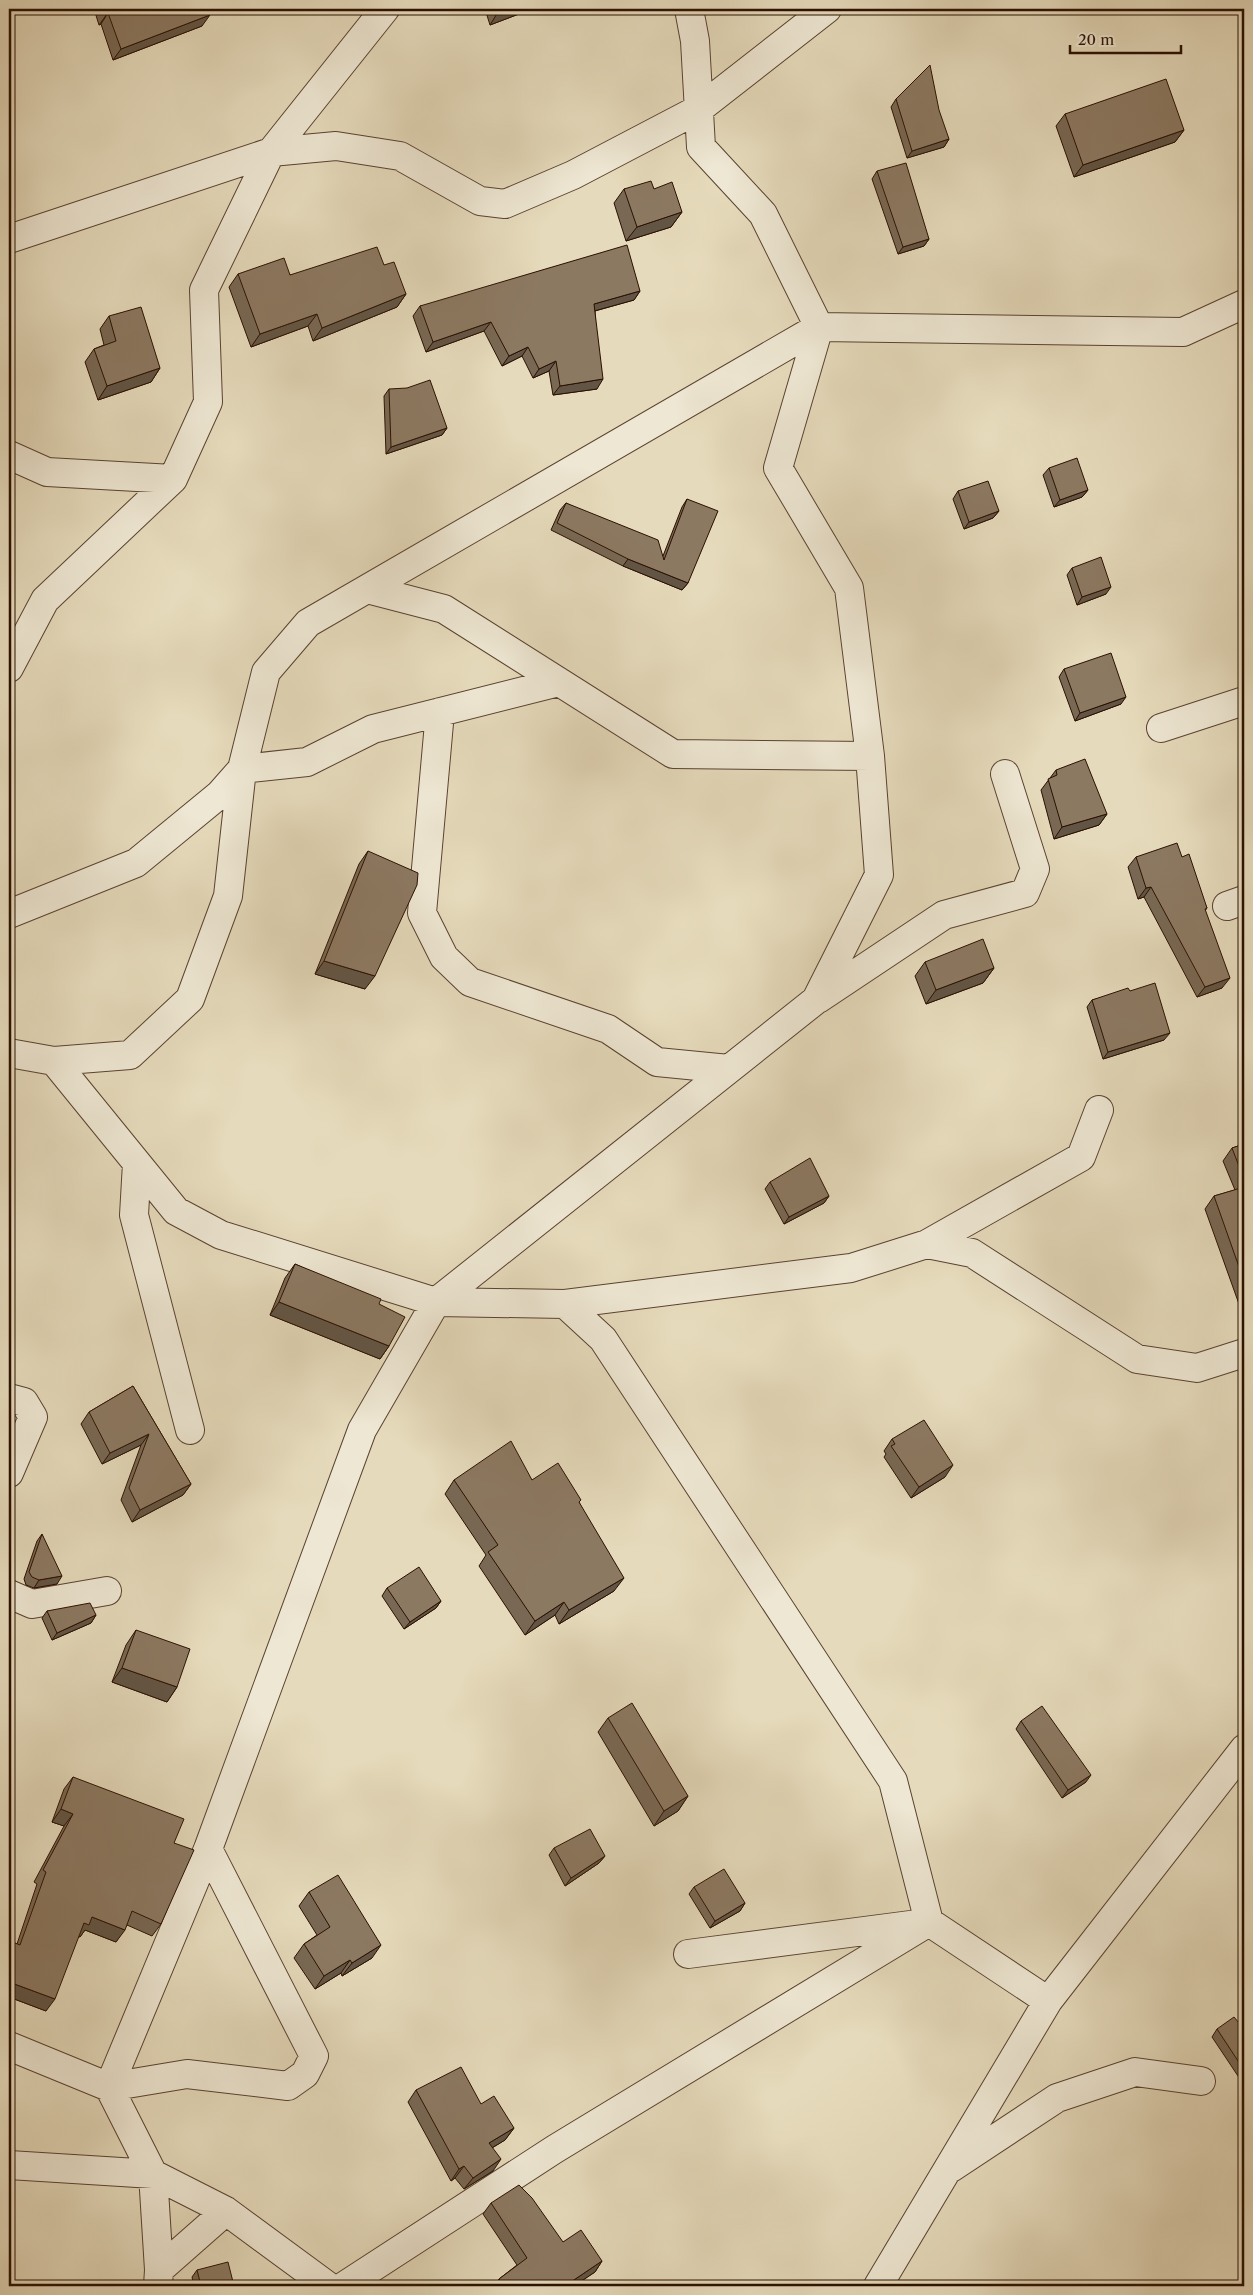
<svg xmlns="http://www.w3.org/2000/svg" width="1253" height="2295" font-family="'Libre Caslon Text',serif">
	<rect width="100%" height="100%" fill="#e5dabb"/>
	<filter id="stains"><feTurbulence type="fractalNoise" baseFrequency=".004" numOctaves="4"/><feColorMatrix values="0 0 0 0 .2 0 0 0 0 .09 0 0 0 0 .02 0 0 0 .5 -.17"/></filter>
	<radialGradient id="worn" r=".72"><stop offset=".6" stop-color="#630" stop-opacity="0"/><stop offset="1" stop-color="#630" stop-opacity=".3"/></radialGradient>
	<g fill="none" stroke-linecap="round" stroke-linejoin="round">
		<defs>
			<path id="minor" d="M9,239L271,152L385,9
				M9,455L47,472L173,479
				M367,589L444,609L673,754L870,756
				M9,668L45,600L173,479L208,402L204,290L271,152L336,146L400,156L480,201L505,204L573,175L699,109L827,9
				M440,712L422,913L444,957L470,982L608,1029L657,1062L729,1069
				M1161,728L1244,701
				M1227,906L1244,900
				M9,914L136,863L220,794L242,769L266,672L308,623L819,327L1183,332L1244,304
				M818,999L944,915L1025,893L1035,869L1005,774
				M9,1053L54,1061L176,1211L221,1235L436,1302L565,1304L603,1339L893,1781L929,1922L1048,2001
				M54,1061L130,1055L190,999L228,896L242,769L307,762L373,729L559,682
				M137,1163L134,1215L190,1430
				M927,1244L1081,1157L1099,1110
				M565,1304L851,1268L927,1244L972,1253L1137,1359L1197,1368L1244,1353
				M9,1398L24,1402L33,1417L9,1473
				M9,1594L32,1604L107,1591
				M688,1954L918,1924
				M9,2046L109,2087L187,2074L288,2086L305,2074L314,2056L208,1849
				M9,2165L153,2174L226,2211L328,2286
				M951,2168L1057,2098L1135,2072L1201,2081
				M159,2270L226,2211
				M158,2286L159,2270L153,2174L109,2087L208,1849L362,1430L436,1302L816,1000L879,875L870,756L849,588L778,468L819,327L763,214L701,147L695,41L689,9
				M344,2286L555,2149L929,1922
				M878,2286L1048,2001L1244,1749"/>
		</defs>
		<use href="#minor" stroke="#5a4230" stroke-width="30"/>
		<use href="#minor" stroke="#eee7d3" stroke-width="28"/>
	</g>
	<path fill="#786854" stroke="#2b1001" d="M94,9H207L202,26L113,60L101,24L99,25Z
		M485,9H532L490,25Z
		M896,99L949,139L944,147L907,158L891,107Z
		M1065,114L1184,130L1175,142L1074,177L1056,126Z
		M877,171L929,239L924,246L898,254L872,179Z
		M624,189H654L682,212L671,227L626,241L614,203Z
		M384,265L406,294L397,307L313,341L308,326L251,347L229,287L238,274L290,275Z
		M640,291L634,300L595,311L597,389L553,395L549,371L533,378L522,356L502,366L484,331L426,352L413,316L420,306Z
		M109,316L160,368L151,382L98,400L85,362L94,349L104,345L100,329Z
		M389,389L447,428L442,435L386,454L384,396Z
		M1049,468L1088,490L1082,497L1054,507L1043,475Z
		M958,491L999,511L993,518L964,529L953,499Z
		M687,499L688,583L682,590L623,566L551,530L560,510L566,503L663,556L682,507Z
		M1072,568L1106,594L1077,605L1067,575Z
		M1064,669L1121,704L1075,721L1059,677Z
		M1056,770L1107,814L1099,825L1054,839L1041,790Z
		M368,851L365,989L315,974L359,864Z
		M1136,857H1182L1207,908L1205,911L1222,988L1197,997L1144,897L1138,899L1128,867Z
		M925,962L994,968L983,983L926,1004L915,976Z
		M1130,991L1164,1040L1103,1059L1087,1007L1092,1000Z
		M1244,1144V1318L1205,1209L1214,1196L1235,1190L1223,1161L1232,1148Z
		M770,1182L829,1196L824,1203L784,1224L765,1189Z
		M295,1264L379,1304L389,1346L380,1359L270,1315L285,1278Z
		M133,1386L191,1484L183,1495L132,1522L121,1500L141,1445L102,1464L81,1424L89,1412Z
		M892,1439L945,1477L911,1498L884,1457L886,1454L884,1451Z
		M454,1480H532L581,1500L579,1502L614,1591L559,1624L555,1615L525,1635L479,1566L486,1555L445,1494Z
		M42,1534L57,1584L34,1588L26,1585L24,1579L37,1541Z
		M387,1588L441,1601L436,1608L404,1629L382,1596Z
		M47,1611L96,1615L91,1623L52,1640L42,1618Z
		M136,1630L177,1687L167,1702L112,1682L126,1645Z
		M608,1718L688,1796L678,1811L654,1826L598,1732Z
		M1021,1721L1086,1782L1062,1798L1016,1729Z
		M73,1777L174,1843L161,1924L152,1936L127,1925L116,1942L85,1930L80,1937L78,1936L46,2011L9,1997V1944L10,1941L17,1944L37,1884L34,1882L64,1826L52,1822L64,1789Z
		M554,1848L605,1856L599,1863L565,1886L549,1855Z
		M694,1887L745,1903L740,1911L710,1928L689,1894Z
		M309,1892L372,1958L342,1976L341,1973L315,1989L294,1958L304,1944L317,1935L299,1906Z
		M1217,2029H1244V2085L1212,2037Z
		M416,2090L481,2104L514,2128L505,2140L492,2148L493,2171L464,2189L455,2178L451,2181L408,2102Z
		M491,2203L563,2242L602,2261L595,2272L574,2286H493L499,2279L517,2265L483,2214Z
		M197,2270L234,2286H194L192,2277Z"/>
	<path fill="#625545" stroke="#2b1001" d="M507,9H532L490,25L498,12Z
		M108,13L101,24L99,25L107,14Z
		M210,15L202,26L113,60L121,49Z
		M1184,130L1175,142L1074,177L1083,165Z
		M949,139L944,147L907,158L912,151Z
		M682,212L671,227L626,241L637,227Z
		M929,239L924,246L898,254L903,247Z
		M640,291L634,300L587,313L594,304Z
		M406,294L397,307L313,341L322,328Z
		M317,314L308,326L251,347L260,334Z
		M491,322L484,331L426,352L433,342Z
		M528,347L522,356L502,366L509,356Z
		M556,361L549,371L533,378L539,369Z
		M160,368L151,382L98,400L107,386Z
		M603,379L597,389L553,395L560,386Z
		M447,428L442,435L386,454L391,447Z
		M1088,490L1082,497L1054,507L1060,500Z
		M999,511L993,518L964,529L969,522Z
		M628,559L688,583L682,590L623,566Z
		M1111,587L1106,594L1077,605L1082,597Z
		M1126,697L1121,704L1075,721L1080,713Z
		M1107,814L1099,825L1054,839L1062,827Z
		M1151,887L1144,897L1138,899L1146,888Z
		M324,961L375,976L365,989L315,974Z
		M994,968L983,983L926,1004L936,990Z
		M1230,978L1222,988L1197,997L1205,987Z
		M1170,1033L1164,1040L1103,1059L1108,1052Z
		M829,1196L824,1203L784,1224L789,1217Z
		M279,1302L389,1346L380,1359L270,1315Z
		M149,1434L141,1445L102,1464L110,1453Z
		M953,1465L945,1477L911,1498L919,1487Z
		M191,1484L183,1495L132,1522L140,1510Z
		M62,1576L57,1584L34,1588L39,1580Z
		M624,1578L614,1591L559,1624L569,1610Z
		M441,1601L436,1608L404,1629L410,1622Z
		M564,1602L555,1615L525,1635L535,1621Z
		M96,1615L91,1623L52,1640L57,1633Z
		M122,1668L177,1687L167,1702L112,1682Z
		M1091,1775L1086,1782L1062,1798L1068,1790Z
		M688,1796L678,1811L654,1826L664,1811Z
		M61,1809L73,1814L64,1826L52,1822Z
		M605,1856L599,1863L565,1886L571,1878Z
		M745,1903L740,1911L710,1928L715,1921Z
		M92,1917L125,1930L116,1942L85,1930L80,1937L75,1935L84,1923Z
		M381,1945L372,1958L342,1976L352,1963Z
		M350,1960L341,1973L315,1989L324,1976Z
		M9,1982L55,1999L46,2011L9,1997Z
		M514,2128L505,2140L480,2155L489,2143Z
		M501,2159L493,2171L464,2189L473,2178Z
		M464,2166L455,2178L451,2181L459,2169Z
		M602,2261L595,2272L574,2286H565Z"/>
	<path fill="#8c7962" stroke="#2b1001" d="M105,9H207L210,15L121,49L108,13L107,14Z
		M497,9H507L498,12Z
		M930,65L939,110L949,139L912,151L896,99Z
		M1166,79L1184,130L1083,165L1065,114Z
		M906,163L929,239L903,247L877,171Z
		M651,181L654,189L672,182L682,212L637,227L624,189Z
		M627,245L640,291L594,304L603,379L560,386L556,361L539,369L528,347L509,356L491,322L433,342L420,306Z
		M377,247L384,265L394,262L406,294L322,328L317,314L260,334L238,274L284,258L290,275Z
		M141,307L160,368L107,386L94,349L116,341L109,316Z
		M430,380L447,428L391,447L389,389L407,388Z
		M1077,458L1088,490L1060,500L1049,468Z
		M988,481L999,511L969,522L958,491Z
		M687,499L718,511L688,583L628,559L557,523L566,503L658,540L664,560Z
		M1101,557L1111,587L1082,597L1072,568Z
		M1111,653L1126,697L1080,713L1064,669Z
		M1085,759L1107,814L1062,827L1048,779L1057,775L1056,770Z
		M1177,843L1182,857L1189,854L1207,908L1205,909L1230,978L1205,987L1151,887L1146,888L1136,857Z
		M368,851L418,873L417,885L375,976L324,961Z
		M983,939L994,968L936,990L925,962Z
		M1155,983L1170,1033L1108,1052L1092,1000L1128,988L1130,991Z
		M1244,1144V1179L1232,1148Z
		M810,1158L829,1196L789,1217L770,1182Z
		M1244,1187V1281L1214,1196Z
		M295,1264L381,1299L379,1304L405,1317L389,1346L279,1302Z
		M133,1386L191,1484L140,1510L129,1488L149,1434L110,1453L89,1412Z
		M924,1420L953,1465L919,1487L891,1446L895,1444L892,1439Z
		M511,1441L532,1480L558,1463L581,1500L579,1502L624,1578L569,1610L564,1602L535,1621L488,1552L498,1545L454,1480Z
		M42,1534L62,1576L39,1580L32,1577L29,1572Z
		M419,1567L441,1601L410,1622L387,1588Z
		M90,1603L96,1615L57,1633L47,1611Z
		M136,1630L190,1649L177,1687L122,1668Z
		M632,1703L688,1796L664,1811L608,1718Z
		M1042,1706L1091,1775L1068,1790L1021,1721Z
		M73,1777L184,1819L174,1843L194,1850L161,1924L132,1911L125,1930L92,1917L89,1925L84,1923L55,1999L9,1982V1946L10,1941L20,1945L46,1872L43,1870L73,1814L61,1809Z
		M590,1829L605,1856L571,1878L554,1848Z
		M724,1869L745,1903L715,1921L694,1887Z
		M338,1875L381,1945L352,1963L350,1960L324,1976L304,1944L330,1927L309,1892Z
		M1234,2017L1244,2029V2070L1217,2029Z
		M461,2067L481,2104L494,2096L514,2128L489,2143L501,2159L473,2178L464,2166L459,2169L416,2090Z
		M519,2185L532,2198L563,2242L581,2230L602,2261L565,2286H504L499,2279L527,2258L491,2203Z
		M228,2262L234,2286H201L197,2270Z"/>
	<rect width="1253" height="2295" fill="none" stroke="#e5dabb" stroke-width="30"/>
	<rect x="10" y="10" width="1233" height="2275" fill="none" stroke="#2b1001" stroke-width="2.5"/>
	<rect x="15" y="15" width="1223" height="2265" fill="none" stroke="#2b1001"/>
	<path d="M1070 45v8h111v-8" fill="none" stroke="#2b1001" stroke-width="2.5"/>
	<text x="1078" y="45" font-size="15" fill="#2b1001" stroke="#eee7d3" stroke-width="4" paint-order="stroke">20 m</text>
	<rect width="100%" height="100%" filter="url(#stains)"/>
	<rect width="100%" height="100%" fill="url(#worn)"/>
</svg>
